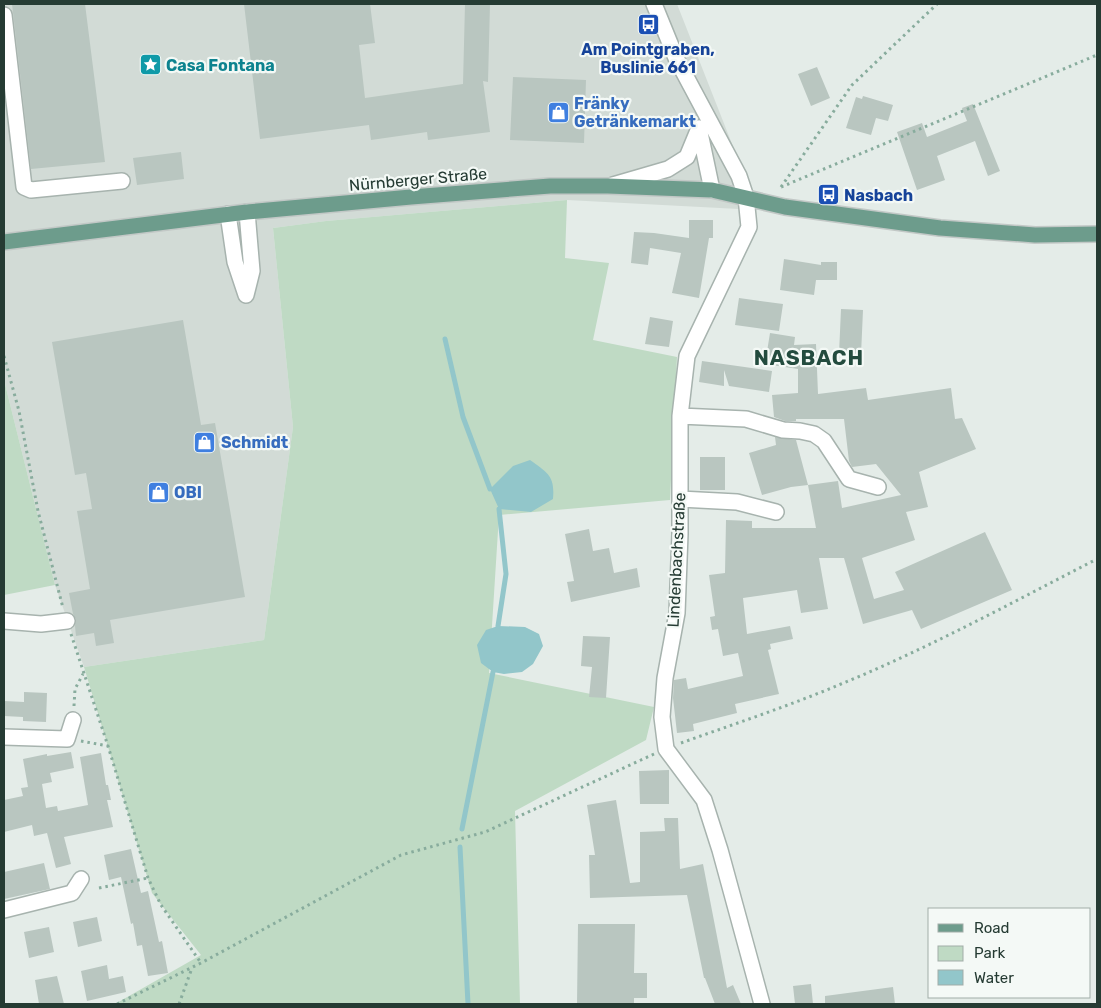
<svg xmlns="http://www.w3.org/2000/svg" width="1101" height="1008" font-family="Rubik,sans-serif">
	<rect width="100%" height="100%" fill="#e4ece8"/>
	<path fill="#d2dbd6" d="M4,4H677L758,210L567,200L326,221L273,228L293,427L264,640L84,667L55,585L4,380Z"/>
	<path fill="#bfdac4" d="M567,200L565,258L609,263L593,340L677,357L670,500L499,515L489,673L654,707L646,740L515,811L520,1004H115L201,955L152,893L84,667L264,640L293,427L273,228L326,221Z
		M4,380L55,585L4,595Z"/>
	<path fill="#92c6ca" d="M530,460C548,473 555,476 553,499L531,512L499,509L490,489L513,466Z
		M498,626L525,627L539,634L543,646L533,664L522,672L504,674L493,672L481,663L477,645L486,630Z"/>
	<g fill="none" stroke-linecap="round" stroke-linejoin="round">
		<path stroke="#92c6ca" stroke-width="5" d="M445,339L463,417L490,489
			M498,626L506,574L499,509
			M462,829L493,672
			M460,847L468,1004"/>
	</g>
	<path fill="#b9c6c0" d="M12,4H85L105,162L31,169Z
		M244,4H370L375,43L359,45L365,98L463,84L465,4H490L488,82L483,81L490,132L428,140L427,132L371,140L369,125L260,139Z
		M817,67L830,98L811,106L798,74Z
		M513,77L586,80L584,143L510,140Z
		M863,96L893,105L888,121L876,118L871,135L846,128L856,97L862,99Z
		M973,104L1000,171L988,176L975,141L937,156L945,180L917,190L897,132L922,123L927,137L967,121L962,108Z
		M181,152L184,179L137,185L133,158Z
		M689,220H713V238H709L699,298L672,293L681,253L650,248L648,265L631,263L634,232L654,233L689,238Z
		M784,259L821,265V262H837V280H816L814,295L780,290Z
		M739,298L783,304L779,331L735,325Z
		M841,309L863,310L861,355L839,354Z
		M650,317L673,321L669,347L645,344Z
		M183,320L201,425L215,423L245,597L110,620L114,643L96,646L94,633L76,636L75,626L76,619L73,614L69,593L90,589L77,511L92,509L86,473L75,475L52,342Z
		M770,333L795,337L794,345L816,344L818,394L866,388L868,400L951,388L955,419L962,418L976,449L919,472L928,507L906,512L915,540L862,558L874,599L904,590L895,572L985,532L1012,590L921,629L912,610L863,624L844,558H819L828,609L801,613L797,590L743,598L747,634L790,626L793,639L770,644L771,649L768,650L779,694L735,704L737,713L693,724L694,731L677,733L673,698L674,680L686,678L688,689L743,676L738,653L723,656L718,629L712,630L710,617L715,616L709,575L725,573L726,520L752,521V528H816L808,485L838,481L842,508L901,495L876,464L852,467L849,461L844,419H796V421H785L774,417L772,395L798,393V369L765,364Z
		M702,361L772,371L769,392L729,386L724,370V386L699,382Z
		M775,437L796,440L808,485L791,487L762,495L749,453L776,445Z
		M700,457H725V490H700Z
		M589,529L593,551L609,548L614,573L637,568L640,587L571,602L567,582L574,581L565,534Z
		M583,636L610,637L606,698L589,697L592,667L581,666Z
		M24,692L47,693L46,722L23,721V717L4,716V701L24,702Z
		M71,752L74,768L50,773L52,782L42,784L46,808L57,806L58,811L88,805L80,757L101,753L106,785H108L111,800H107L113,827L64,837L71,864L56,868L47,833L34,836L32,825L4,832V800L23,796L21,788L28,787L23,759L47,754V756Z
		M669,770V804H640L639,771Z
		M616,800L630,883L640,882V832L665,831L664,818H678L680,869L703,864L727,988L733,985L741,1004H715L705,978H704L687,895L590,898L589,855H595L587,805Z
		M131,849L141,893L148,891L159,942L162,941L168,973L148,976L142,945L137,946L133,923L131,924L121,877L109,880L104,855Z
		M44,863L50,889L4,899V872Z
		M97,917L102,941L78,947L73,922Z
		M578,924H635L634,973H647V998H634V1004H577Z
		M49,927L54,952L29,958L24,932Z
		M107,965L109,979L123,976L126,992L87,1001L81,971Z
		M57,976L64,1004H39L35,980Z
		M811,984L813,1004H795L793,986Z
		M893,987L895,1004H825V996Z"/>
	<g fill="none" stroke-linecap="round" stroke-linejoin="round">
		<defs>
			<path id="minor" d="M654,4L676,58L739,176L746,197L749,227L687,356L680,416V534L677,613L665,678L662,717L666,749L704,800L720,850L762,1004
				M4,15L24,187L31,190L122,181
				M699,128L712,190
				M613,185L668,169L687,157L699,128
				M228,214L235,262L246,295
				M246,295L252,271L247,212
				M680,416L746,419L783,430L800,431L814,434L824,441L849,479L878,487
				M680,499L737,502L776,512
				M4,621L41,624L67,621
				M4,737L67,739L73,720
				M4,910L72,893L81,879"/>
			<path id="major" d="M4,242L247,212L411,197L550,186H608L712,190L785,207L940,228L1035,235L1097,234"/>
		</defs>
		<use href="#minor" stroke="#a7b3ae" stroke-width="18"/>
		<use href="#major" stroke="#c2c8c6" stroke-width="18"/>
		<path stroke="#88ac9d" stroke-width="3" stroke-dasharray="2.5 4" stroke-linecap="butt" d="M781,187L1097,55
			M781,187L852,85L937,4
			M4,356L19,411L38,511L63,608
			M71,634L108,746L148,878L161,905L201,963
			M74,706L75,689L83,674
			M81,741L108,746
			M681,743C734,724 789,706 841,684C929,648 1013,602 1097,559
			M99,888L148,878
			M117,1004L201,963L401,855L485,832L654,754
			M179,1004L192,968"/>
		<use href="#minor" stroke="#fff" stroke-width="15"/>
		<use href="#major" stroke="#6d9c8c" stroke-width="15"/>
	</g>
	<defs>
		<symbol id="bus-square" viewBox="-11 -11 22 22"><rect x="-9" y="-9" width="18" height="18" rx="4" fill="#1a4fb4" stroke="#f4f9f6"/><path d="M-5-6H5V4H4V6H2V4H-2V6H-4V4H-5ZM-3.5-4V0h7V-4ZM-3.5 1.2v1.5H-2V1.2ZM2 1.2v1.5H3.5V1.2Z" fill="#fff"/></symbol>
		<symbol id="sight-square" viewBox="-11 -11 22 22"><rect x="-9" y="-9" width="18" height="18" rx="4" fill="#0f9aa8" stroke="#f4f9f6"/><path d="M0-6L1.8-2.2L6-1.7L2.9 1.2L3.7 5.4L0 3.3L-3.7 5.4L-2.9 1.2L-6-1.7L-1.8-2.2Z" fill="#fff"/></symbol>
		<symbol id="shop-square" viewBox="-11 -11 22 22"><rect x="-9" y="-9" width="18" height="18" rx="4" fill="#3f7fe0" stroke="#f4f9f6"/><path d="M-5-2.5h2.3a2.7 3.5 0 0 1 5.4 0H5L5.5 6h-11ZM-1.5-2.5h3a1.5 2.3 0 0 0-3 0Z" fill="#fff"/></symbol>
	</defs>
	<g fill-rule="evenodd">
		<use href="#bus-square" x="636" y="12" width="25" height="25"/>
		<use href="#sight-square" x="138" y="52" width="25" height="25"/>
		<use href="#shop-square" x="546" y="100" width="25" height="25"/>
		<use href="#bus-square" x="816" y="182" width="25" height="25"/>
		<use href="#shop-square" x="192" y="430" width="25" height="25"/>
		<use href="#shop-square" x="146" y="480" width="25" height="25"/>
	</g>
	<g text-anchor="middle" stroke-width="4.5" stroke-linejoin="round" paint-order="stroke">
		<g font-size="16" font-weight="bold" fill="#164399" stroke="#f4f9f6">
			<text x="648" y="55">Am Pointgraben,<tspan x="648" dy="18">Buslinie 661</tspan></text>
			<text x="844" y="201" text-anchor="start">Nasbach</text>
		</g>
		<g font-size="16" font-weight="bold" fill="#0d838f" stroke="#f4f9f6" text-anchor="start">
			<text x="166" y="71">Casa Fontana</text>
		</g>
		<g font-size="16" font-weight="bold" fill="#366cbe" stroke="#f4f9f6" text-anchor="start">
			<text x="574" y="109">Fränky<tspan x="574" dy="18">Getränkemarkt</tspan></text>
			<text x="221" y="448">Schmidt</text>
			<text x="174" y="498">OBI</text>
		</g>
		<g font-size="16" fill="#253b33" stroke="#f4f9f6">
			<text transform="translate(418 179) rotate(-5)" y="6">Nürnberger Straße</text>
			<text transform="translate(676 560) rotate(-87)" y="6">Lindenbachstraße</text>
		</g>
		<g font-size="21" font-weight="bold" letter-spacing="1" fill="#234b3e" stroke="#f4f9f6">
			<text x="809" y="365">NASBACH</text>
		</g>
	</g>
	<rect width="1101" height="1008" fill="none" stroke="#253b33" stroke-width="10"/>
	<rect x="928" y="908" width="162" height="90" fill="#f4f9f6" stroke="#a1ada8"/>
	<rect x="938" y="924" width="25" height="8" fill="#6d9c8c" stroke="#a1ada8"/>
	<text x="974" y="933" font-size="15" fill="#253b33">Road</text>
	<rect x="938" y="946" width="25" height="15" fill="#bfdac4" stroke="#a1ada8"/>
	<text x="974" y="958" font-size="15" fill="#253b33">Park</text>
	<rect x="938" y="970" width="25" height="15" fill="#92c6ca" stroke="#a1ada8"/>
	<text x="974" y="983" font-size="15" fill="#253b33">Water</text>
</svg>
